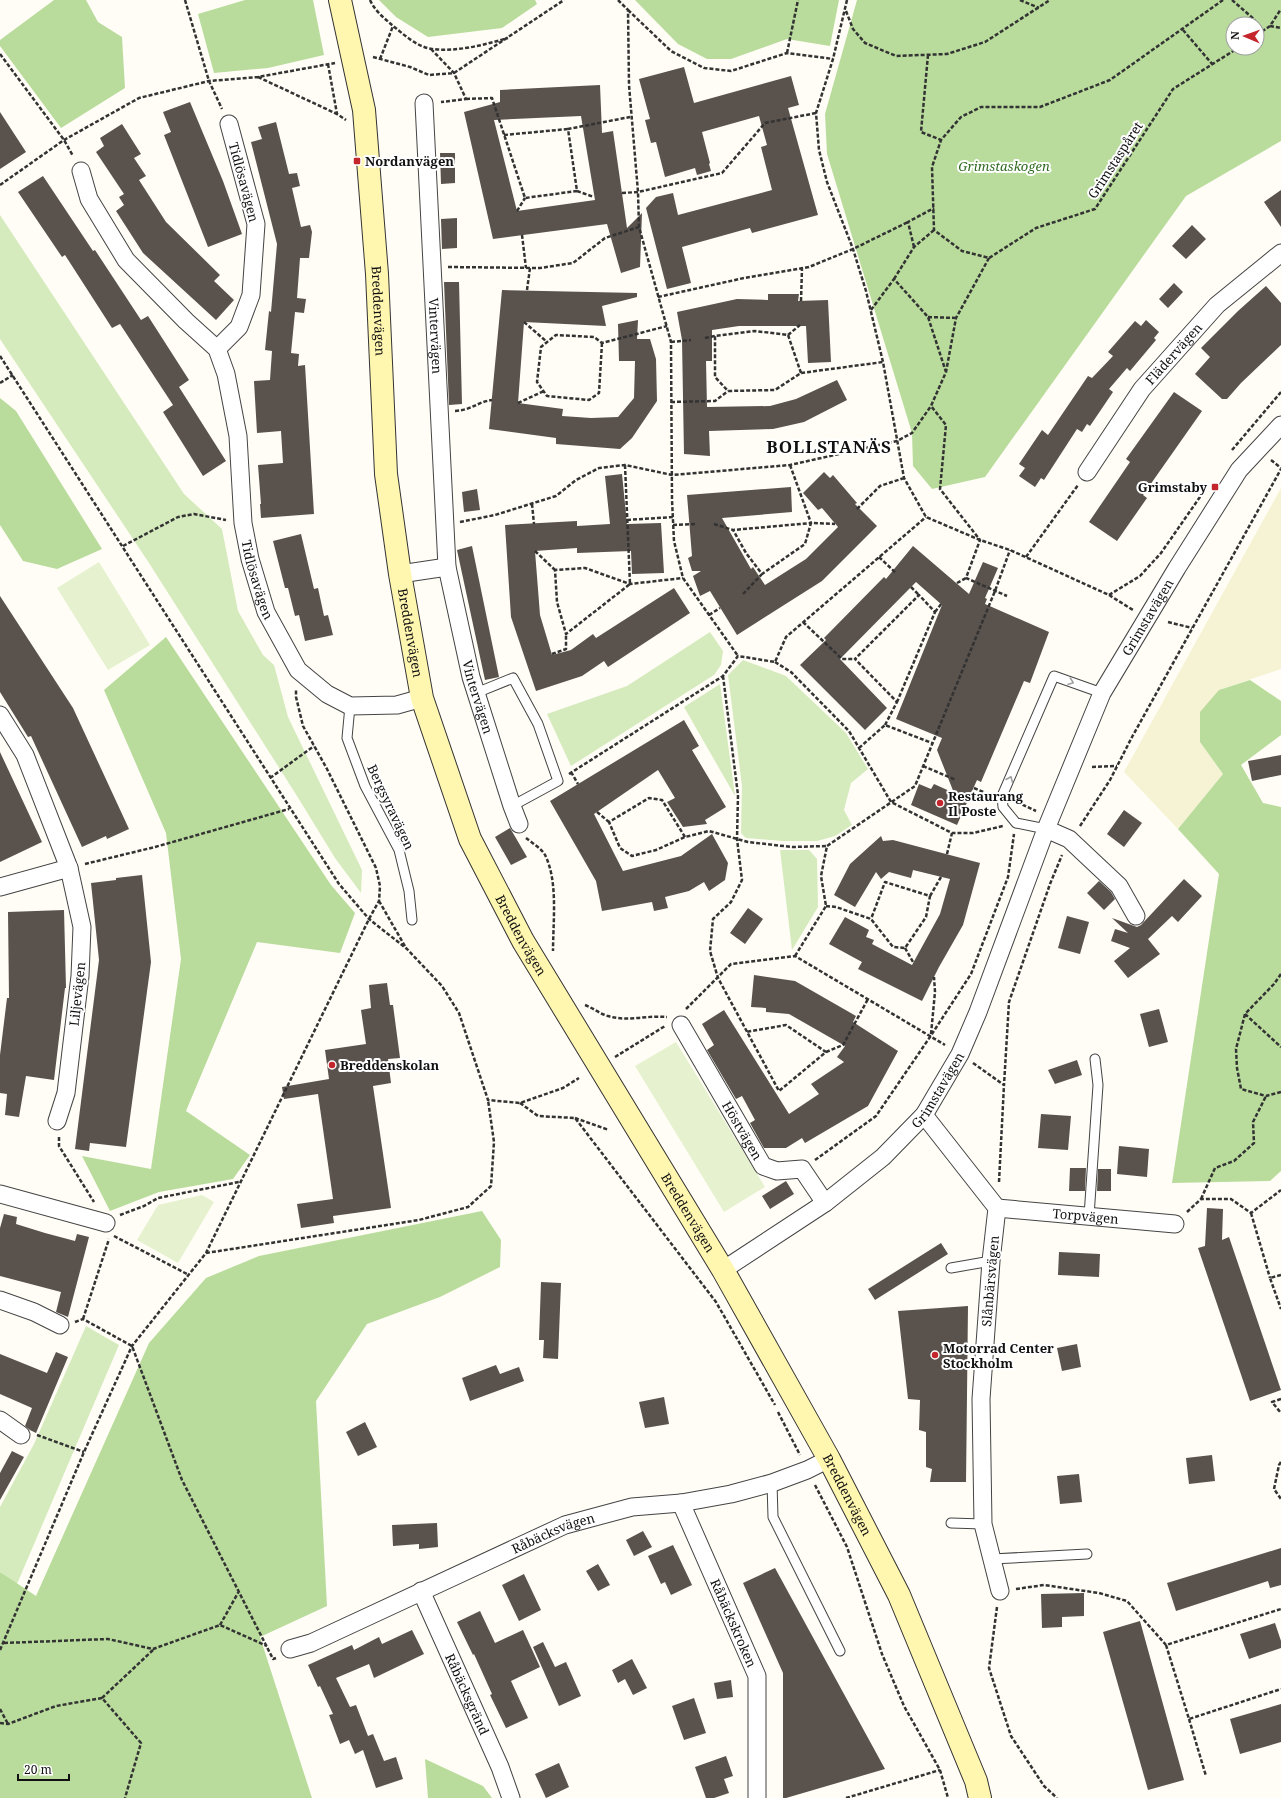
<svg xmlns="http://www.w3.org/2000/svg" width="1281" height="1798" font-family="'Noto Serif',serif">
	<rect width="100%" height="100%" fill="#fffdf5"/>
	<path fill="#f6f3d4" d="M1281,488V669L1219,690L1200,742L1223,774L1178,829L1124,772Z"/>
	<path fill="#d5ebbd" d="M0,215L184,494L222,529L238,611L263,655L274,665L288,717L362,870L361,893L335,858L297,796L149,563L0,339Z
		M710,632L723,651L721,665L714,675L571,766L547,714L627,686Z
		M743,660L786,676L846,733L868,769L851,783L844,810L852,825L835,836L817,841H782L746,838L741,833L742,786L728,675Z
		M720,684L735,796L684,707Z
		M780,850H809L817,859L818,907L792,950Z
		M86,1326L119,1345L17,1584L0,1572V1507L34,1444Z"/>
	<path fill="#b9dc9c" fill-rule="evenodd" d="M54,0H86L98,22L122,37L125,88L61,128L0,46V40Z
		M245,0H313L324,55L268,68L214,73L198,14Z
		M379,0H535L537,4L502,28L428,37L396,17Z
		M635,0H839L830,46L787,39L731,59H707L678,44Z
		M857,0H1281V141L1186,196L985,477L932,489L913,466L912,433L827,154L825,114ZM1233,24H1257V48H1233Z
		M0,398L16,411L102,549L57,569L23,561L0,525Z
		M166,637L331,885L355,913L340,953L257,942L186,1111L250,1155L233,1179L159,1192L110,1211L82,1156L151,1169L181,959L166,833L104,690Z
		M1250,680L1281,701V735L1241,765L1263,803L1281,807V1171L1270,1181L1172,1183L1219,874L1178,829L1223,774L1200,742V712L1219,690Z
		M482,1211L501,1240L500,1267L440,1297L367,1324L316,1401L327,1606L260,1637L312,1798H0V1572L36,1596L149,1343L206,1278L259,1256Z
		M425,1759L483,1786L492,1798H428Z"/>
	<path fill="#e6f2cf" d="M99,562L150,645L108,670L57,588Z
		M676,1042L765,1187L724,1212L635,1066Z
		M202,1195L214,1202L178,1263L137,1240L158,1205Z"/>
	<path fill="#5a524d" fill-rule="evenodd" d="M684,67L694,103L791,76L799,105L788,108L818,215L752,233L750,228L682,247L691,283L667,289L646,208L656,197L673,193L678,215L772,190L761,147L767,145L759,116L702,132L710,163L709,164L711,171L697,175L695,168L665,177L656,142L651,143L645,120L650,119L639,79Z
		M600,85L602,133L613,131L627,228L642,213L640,267L621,273L607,224L493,239L464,112L500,102V90ZM581,116L595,200L517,211L494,120Z
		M190,102L223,181L242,234L208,247L164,135L171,132L163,112Z
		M0,112L26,152L0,169Z
		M276,122L289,174L297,173L300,186L292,188L301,227L310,225L312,232L309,258H300L297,298L306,299L304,313L295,312L291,353L299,354L298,366L305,365L314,514L261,518L260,504H261L258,465L283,463L281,431L257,433L254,381L270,380L272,351L265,350L269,311L271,312L277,244L251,142L262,139L258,127Z
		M122,124L141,154L134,158L146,176L139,180L166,222L220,275L214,281L234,300L216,320L143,253L116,211L124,205L119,197L124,194L96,152L104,146L100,138Z
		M440,153H455V183L441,184Z
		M43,176L93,251L95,250L141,320L148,316L189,380L179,387L226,461L203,476L163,412L173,405L120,324L112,328L65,255L62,257L18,192Z
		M1281,190V227L1264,202Z
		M457,218V248L442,249L441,219Z
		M1192,225L1206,239L1186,259L1172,246Z
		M444,282H459L462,404L449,405Z
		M1174,283L1183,292L1168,308L1159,299Z
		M1266,286L1281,303V345L1241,383L1227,399H1222L1195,374L1210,357L1201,348L1238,311Z
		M502,290L637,293V297L602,306L606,326L524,322L518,403L563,409L562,416L591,418L618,417L634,398L635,361H619L618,324L638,320L637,339H650L656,359L657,401L632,438L620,449L556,444V438L489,429Z
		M768,294H799L798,301L828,300L831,362L808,363L806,326H739L712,330V361H706L707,407L770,406L796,399L837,380L847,400L804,422L773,429L709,431L710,456L684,454L682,340L677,312L737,299L768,300Z
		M1146,320L1159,332L1154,338L1156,340L1130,371L1127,368L1109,389L1113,392L1090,426L1087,424L1082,432L1077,429L1044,480L1041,478L1035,487L1019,476L1025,468L1019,464L1042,430L1048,435L1088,376L1092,378L1113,356L1108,352L1135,321L1141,326Z
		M1174,392L1202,411L1143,495L1147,498L1117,541L1089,522L1130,462L1126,459Z
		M824,472L830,478L833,475L857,503L855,504L877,526L822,581L737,635L710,591L700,596L693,576L701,571H692L688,558L692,556L687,495L791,487L792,512L722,518L751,569L753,567L765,585L806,559L838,527L822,508L818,510L803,493Z
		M622,474L627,524L661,523L664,573L632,574L631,551L577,553V548L535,551L540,615L552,655L571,650L593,634L596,638L674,588L690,613L608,667L604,661L582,676L536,691L511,617L505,525L577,521V526L610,524L605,476Z
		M477,489L480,510L464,512L462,492Z
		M301,534L314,589L318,588L324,616L328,615L333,635L305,641L299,615L295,616L288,588H285L273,541Z
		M472,546L499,677L485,680L457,550Z
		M913,546L969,594L983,562L998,568L985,598L987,599L985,604L1049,632L1030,683L1024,681L981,782L977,780L957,825L911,805L919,784L931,789L934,784L954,793L937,750L942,738L896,719L942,605L916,582L840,659L887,708L865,730L800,665L826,640L824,638L884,577L886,579Z
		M0,596L73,708L129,829L107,839L106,836L82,847L31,736L28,737L0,692Z
		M684,720L699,746L692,750L726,807L705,820L707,824L683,827L667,802L675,798L658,770L594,814L623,871L681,856L712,834L728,863L725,880L709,891L704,882L689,891L665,897L668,908L654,911L652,902L602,911L596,881L550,801Z
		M0,752L42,842L0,862Z
		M1281,755V775L1252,781L1248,761Z
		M1124,810L1142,823L1124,847L1107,834Z
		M510,828L527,857L511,865L495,837Z
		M881,836L883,841L893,840L980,863L963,925L939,967L922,1001L858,969L862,962L829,944L845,917L869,930L866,937L874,940L872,944L912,965L940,914L950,879L913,870L911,878L889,872L881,879L876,872L855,907L834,895L850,864Z
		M142,875L151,962L126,1147L90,1143L89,1151L75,1149L99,960L91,883L116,880V878Z
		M1184,879L1202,896L1178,922L1172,916L1148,939L1160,954L1128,978L1114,961L1130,948L1111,941L1115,929L1128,933L1112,918L1137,927L1141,925Z
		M1099,881L1111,892L1115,899L1104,910L1087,893Z
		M748,908L763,919L745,944L730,933Z
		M64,910L66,988H65L54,1080L26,1076L19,1117L5,1115L7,1094L0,1093V1055L7,998H9L8,912Z
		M1067,916L1089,922L1080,954L1058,948Z
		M754,975L795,981L856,1016L853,1022L898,1051L868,1106L805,1143L802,1138L786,1148H764L750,1123L755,1120L742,1096L736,1099L707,1050L714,1045L702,1024L724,1010L789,1114L819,1094L811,1084L844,1062L837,1057L845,1046L789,1014L766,1012V1008L751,1007Z
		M387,983L390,1005H393L400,1058L388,1059L391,1083L373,1086L391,1208L333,1216L334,1223L301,1228L297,1204L333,1199L318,1094L284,1099L282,1087L329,1079L325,1050L366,1044L361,1010L371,1008L369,985Z
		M1159,1009L1168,1042L1149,1047L1140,1014Z
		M1077,1060L1082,1075L1055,1084L1048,1070Z
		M1041,1114L1071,1116L1068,1150L1038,1148Z
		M1119,1146L1149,1149L1147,1177L1117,1174Z
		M1070,1168H1086L1085,1191H1069Z
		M1098,1169H1111V1191H1097Z
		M786,1181L794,1194L770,1209L762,1196Z
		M1207,1208L1223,1209L1222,1240L1229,1237L1281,1390L1250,1401L1198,1248L1205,1246Z
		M4,1214L17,1217L16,1224L45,1233L75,1241L77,1234L89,1237L68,1317L56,1312L61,1292L0,1276V1228Z
		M941,1243L948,1254L875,1300L868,1289Z
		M1059,1252L1100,1254L1099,1277L1058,1275Z
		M541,1282L561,1283L558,1359L543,1358L544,1340H539Z
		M968,1306L966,1482H930L932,1469L926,1467V1432L919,1430L920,1400L908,1399L898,1311Z
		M1077,1344L1081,1367L1062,1371L1057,1348Z
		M56,1352L68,1357L36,1433L30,1430L25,1426L32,1408L0,1394V1354L47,1373Z
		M496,1365L500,1374L519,1367L524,1381L470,1401L462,1378Z
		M664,1397L669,1424L645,1428L639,1402Z
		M365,1422L377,1447L358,1456L346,1432Z
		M12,1451L24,1457L0,1500V1473Z
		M1212,1455L1215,1481L1189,1484L1186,1458Z
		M1079,1474L1082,1502L1060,1504L1057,1476Z
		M437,1523L438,1547L419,1549V1544L393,1546L392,1525Z
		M643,1531L652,1547L634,1556L626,1540Z
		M673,1545L692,1585L671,1595L665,1582L661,1584L648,1556Z
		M1281,1548V1585L1270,1588L1268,1581L1176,1611L1167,1583Z
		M598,1564L610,1585L598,1591L586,1571Z
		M775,1568L885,1769L786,1798H783V1673L743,1583Z
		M524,1574L541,1610L519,1621L502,1585Z
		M1084,1593V1616L1062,1617V1627L1042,1628L1041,1594Z
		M480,1611L495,1643L523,1630L540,1667L511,1681L528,1718L506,1728L490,1695L492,1694L474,1654L473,1655L457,1622Z
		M1140,1621L1184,1780L1148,1790L1103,1632Z
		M1275,1623L1281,1641V1648L1249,1659L1240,1634Z
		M412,1630L424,1654L374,1678L369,1664L336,1678L350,1707L356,1705L368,1736L373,1734L384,1761L396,1757L403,1779L376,1788L363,1750L355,1754L349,1740L340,1744L329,1715L333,1714L320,1686L318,1687L308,1665L352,1645L354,1650L379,1637L382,1644Z
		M543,1642L555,1667L566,1662L581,1696L559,1706L533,1647Z
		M632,1659L647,1688L633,1695L625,1679L618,1683L612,1670Z
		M731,1680L733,1697L717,1699L714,1683Z
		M694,1698L706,1733L684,1740L672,1706Z
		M1281,1704V1742L1240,1754L1230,1719Z
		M726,1756L733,1776L724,1779L729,1793L714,1798H706L695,1767Z
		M559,1763L569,1787L546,1798L535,1774Z"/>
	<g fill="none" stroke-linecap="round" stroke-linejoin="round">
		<defs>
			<path id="lane" d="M476,693L513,678L538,724L558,781L512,806
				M350,706L347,738L365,786L399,850L409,891L412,920
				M1046,829L1016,823L1003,807L1002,796L1054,676L1102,693
				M1089,1216L1098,1085L1095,1059
				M951,1268L991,1261
				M772,1483L773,1517L840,1651
				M951,1523L983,1524
				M992,1559L1087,1554"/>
			<g id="street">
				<path id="s1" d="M424,103L447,567L471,677L512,806L519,824"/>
				<path id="s2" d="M81,171L89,199L126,260L186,321L217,349L226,374L238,436L243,523L250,559L266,612L298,670L327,694L350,706L397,705L422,698"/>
				<path d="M217,349L239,327L251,295L256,224L229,124"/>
				<path id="s3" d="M1087,472L1142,389L1217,305L1281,253"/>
				<path d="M400,574L447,567"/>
				<path d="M0,715L25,755L69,868L82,927L80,976L66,1093L57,1121"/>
				<path d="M1046,829L1069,839L1119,886L1136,916"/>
				<path d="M0,887L69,868"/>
				<path id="s4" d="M681,1025L763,1166L777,1171L802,1169L825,1203"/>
				<path d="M924,1115L997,1208L991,1261L981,1399L983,1524L1000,1591"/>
				<path d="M0,1194L106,1223"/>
				<path id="s5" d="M997,1208L1175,1224"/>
				<path id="s6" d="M723,1270L825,1203L883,1157L924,1115L960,1054L978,1012L1046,829L1102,693L1177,568L1239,470L1281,425"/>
				<path d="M0,1300L34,1312L60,1325"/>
				<path d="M0,1420L21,1435"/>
				<path id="s7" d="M681,1503L757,1676V1798"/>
				<path id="s8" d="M421,1591L500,1767L511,1798"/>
				<path id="s9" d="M290,1649L311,1643L565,1525L632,1507L681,1503L731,1494L772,1483L807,1470L829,1459"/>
			</g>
			<g id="secondary">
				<path id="s10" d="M340,0L364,110L377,274L386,474L400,574L422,698L470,839L523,941L723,1270L829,1459L899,1595L976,1781L980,1798"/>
			</g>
		</defs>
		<use href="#lane" stroke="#444" stroke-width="11"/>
		<use href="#street" stroke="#444" stroke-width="19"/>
		<use href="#secondary" stroke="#333" stroke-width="24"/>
		<path stroke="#333" stroke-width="2.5" stroke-dasharray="4 2" stroke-linecap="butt" d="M185,0L209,81L222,109
			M370,0C375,11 384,18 392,25C403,34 417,47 432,49C457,52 484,45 508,38
			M618,0L628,10L629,85L638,192L639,227L671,342L672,500L674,541L683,578L738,656
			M847,0L833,59L816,113L819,150L827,182L853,249L866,291L883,362L904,478L926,517L980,540L1010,550L1109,595L1133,610
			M1020,0L1039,8
			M1223,0L1110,80L1040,107H981L961,117L941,140L932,167L934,230L962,251L989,258L1036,228L1095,209L1173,89L1238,48
			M1232,0L1255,20
			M628,10L671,51L704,68L731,71L787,53L833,59
			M846,11L853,29L865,43L896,56L947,54L985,42L1050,0
			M1270,26L1281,28
			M1183,30L1213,65
			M1257,35L1270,26L1281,9
			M431,49L454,73L466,99L441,102
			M787,53L798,0
			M0,54L64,140L73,156
			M928,55L921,132L941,140
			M373,57L410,67L429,75L454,73L564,0
			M380,59L393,26
			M328,64L337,114L346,120
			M258,77L337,114
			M466,99L492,98L525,198L577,191L568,129L630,117
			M504,135L568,129
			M0,185L64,140L139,98L209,81L258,77L335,63
			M577,191L594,197
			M622,193L638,192L722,173L765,123L816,113
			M517,211L525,198
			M522,235L526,268
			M914,247L908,222L934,208
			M989,258L956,318L946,372L931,406L946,425L940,489L980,540L966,578L1007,596
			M448,267L540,268L573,263L605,238L639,227
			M894,279L914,247L934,230
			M527,290L530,268
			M658,297L744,278L809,267L853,249L908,222
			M801,301L802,268
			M871,310L894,279L928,317L946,372
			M928,317L956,318
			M524,322L547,342
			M788,335L800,325
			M705,338L715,336
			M671,342L691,340
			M602,343L599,393L589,400L547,396L537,382L541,347L556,335L594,337L602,343L667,326
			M0,356L339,884L369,919L407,949L442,986L459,1013L488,1100L520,1103L563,1088L579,1078
			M801,373L788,335L755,331L715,336V377L728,391L775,390L801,373L883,362
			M0,383L13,375
			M671,402L715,401L728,391
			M518,403L544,391
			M455,411C472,410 477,402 492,400
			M1232,450L1281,392
			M1271,460L1281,468
			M625,465L630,584L566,634L557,602L555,570L585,568L630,584L683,578
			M790,465L811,523L733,530L746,553L762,574L805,544L811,523L835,524
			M532,504L534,524
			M857,509L880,486L904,478
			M627,520L673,517
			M460,522L495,515L556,496L576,480L599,468L625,465L672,475L790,465L897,441L912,433L931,406
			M714,524L733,530
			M673,525L697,524
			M123,546L178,517L194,514L226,520
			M535,551L555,570
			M879,557L896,573
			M1026,557L1078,485
			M957,583L966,578
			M911,587L919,595
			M743,594L762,574
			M1109,595L1140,576L1161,553L1202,494
			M935,612L942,603
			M709,615L720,608
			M803,622L842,659H855
			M1168,622L1192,628
			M552,654L566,649V634
			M775,662L791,672L849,731L891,802L952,833H973L1003,826
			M723,676L738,795L737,839L742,880L731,902L713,919L710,951L718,978L779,1091L826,1052L786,1025L746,1032
			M885,725L897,702L855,659L919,595L935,612L897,702
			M859,748L885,725L932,743
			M923,766L956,780
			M1092,767L1117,766
			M571,772L578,784
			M569,774L723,676L738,656L775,662L786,637L926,517
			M270,778L314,746
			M974,788L990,795
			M1017,802L1036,811
			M597,812L609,822
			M1080,826L1110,780L1132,737L1281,469
			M685,837L662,800L649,798L609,822L620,848L632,856L656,850L685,837L709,831L748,842L792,847L827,846
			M526,838C532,843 543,849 546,857C558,883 553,923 553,951
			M947,854L952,833
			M85,864L155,847L289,809
			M930,896L941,877
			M379,901L406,948
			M826,906L836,907L871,919L893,947L905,948L926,917L930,896L885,882L871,919
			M905,948L913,962
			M795,956L826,906L821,876L827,846L915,786L995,591L1010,550
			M1281,974L1274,984L1245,1014L1236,1049L1237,1068L1241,1089L1266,1096L1281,1092
			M585,1005C593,1008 600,1014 608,1016C627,1022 648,1015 667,1017
			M686,1009L731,964L795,956L945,1045
			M1245,1014L1281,1047
			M931,1034L935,992L934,977
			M826,1052L843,1045L868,999
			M615,1057L665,1026
			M973,1063L1004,1085L1009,1002L1050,884L1062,855
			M520,1103L538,1116L575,1118L716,1302L775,1405
			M575,1118L609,1130
			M59,1137V1146L94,1202
			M815,1160L876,1116L930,1037L971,974L1008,877L1014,834
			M999,1182L1004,1085
			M1201,1199L1215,1168L1234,1161L1254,1143L1253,1122L1266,1096
			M1187,1212L1201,1199H1231L1251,1213L1281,1190
			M1251,1213L1270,1278
			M120,1215L144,1206L158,1198L239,1182
			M114,1236L189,1275
			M206,1253L419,1220L468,1207L491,1186L494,1142L488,1100
			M1281,1275L1270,1278L1281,1309
			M83,1319L109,1239
			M75,1322L83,1319L132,1346L182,1480L273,1659L276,1658
			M1281,1399L1272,1402L1281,1413
			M778,1412L800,1455
			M37,1435L84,1452
			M1281,1462L1279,1465L1274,1489L1281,1499
			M815,1485L847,1547L882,1654L904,1706L940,1770L948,1798
			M1016,1589L1044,1585L1099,1593L1127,1601L1166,1645L1281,1609
			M997,1607L989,1668L1011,1736L1044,1786L1057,1798
			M220,1625L239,1591
			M4,1643L108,1639L153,1649L220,1625L267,1646
			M1166,1645L1189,1719L1281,1689
			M0,1650L84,1452L132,1346L206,1253L369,919L379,901L380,886L376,868L327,769L303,726L296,697V690
			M102,1698L153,1650
			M0,1709L8,1724
			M1189,1719L1206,1776
			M0,1723L8,1724L56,1706L102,1698L141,1743L125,1798
			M846,1798L940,1770"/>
		<use href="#lane" stroke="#fff" stroke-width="9"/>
		<use href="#street" stroke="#fff" stroke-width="17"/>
		<use href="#secondary" stroke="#fff6b0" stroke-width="22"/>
	</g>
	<defs><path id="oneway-chevron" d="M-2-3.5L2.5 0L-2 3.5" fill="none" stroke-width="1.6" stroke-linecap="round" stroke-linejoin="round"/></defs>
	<g stroke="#a0a0a0">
		<use href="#oneway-chevron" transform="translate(1071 682) rotate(20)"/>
		<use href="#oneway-chevron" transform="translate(1010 779) rotate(-67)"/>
	</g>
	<g fill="#c4262e" stroke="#fff" stroke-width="1.5">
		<rect x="353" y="157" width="8" height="8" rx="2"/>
		<rect x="1211" y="483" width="8" height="8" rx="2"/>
		<circle cx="940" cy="803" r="4"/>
		<circle cx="332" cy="1065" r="4"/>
		<circle cx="935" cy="1355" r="4"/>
	</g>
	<g text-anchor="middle" stroke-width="4" stroke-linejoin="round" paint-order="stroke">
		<g font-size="13" fill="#111" stroke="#fff">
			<text transform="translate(1115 160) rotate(-57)" y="5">Grimstaspåret</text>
			<text transform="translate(244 182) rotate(75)" y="5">Tidlösavägen</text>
			<text dy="5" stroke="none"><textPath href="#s10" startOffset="314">Breddenvägen</textPath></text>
			<text dy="5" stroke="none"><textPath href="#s1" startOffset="233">Vintervägen</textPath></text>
			<text dy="5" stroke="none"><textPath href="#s3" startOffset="147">Flädervägen</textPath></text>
			<text dy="5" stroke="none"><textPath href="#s2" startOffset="463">Tidlösavägen</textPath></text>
			<text dy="5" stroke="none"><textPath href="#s6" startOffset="802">Grimstavägen</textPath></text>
			<text dy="5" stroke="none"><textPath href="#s10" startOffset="638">Breddenvägen</textPath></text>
			<text dy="5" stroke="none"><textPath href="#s1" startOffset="598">Vintervägen</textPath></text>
			<text transform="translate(391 807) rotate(65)" y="5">Bergsyravägen</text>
			<text dy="5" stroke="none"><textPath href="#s10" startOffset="962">Breddenvägen</textPath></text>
			<text transform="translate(77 994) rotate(-84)" y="5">Liljevägen</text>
			<text dy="5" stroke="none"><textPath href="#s6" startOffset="283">Grimstavägen</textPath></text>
			<text dy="5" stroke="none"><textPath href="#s4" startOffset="122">Höstvägen</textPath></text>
			<text dy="5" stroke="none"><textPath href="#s10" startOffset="1286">Breddenvägen</textPath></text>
			<text dy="5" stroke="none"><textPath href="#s5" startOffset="89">Torpvägen</textPath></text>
			<text transform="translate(990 1281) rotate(-85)" y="5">Slånbärsvägen</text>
			<text dy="5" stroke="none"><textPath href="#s10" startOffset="1610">Breddenvägen</textPath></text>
			<text dy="5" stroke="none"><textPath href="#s9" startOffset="288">Råbäcksvägen</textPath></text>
			<text dy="5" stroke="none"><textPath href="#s7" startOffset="131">Råbäckskroken</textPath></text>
			<text dy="5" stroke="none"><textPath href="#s8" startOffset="113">Råbäcksgränd</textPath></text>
		</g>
		<g font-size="13" font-weight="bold" fill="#111" stroke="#fff" text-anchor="start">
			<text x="365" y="166">Nordanvägen</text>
			<text x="1207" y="492" text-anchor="end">Grimstaby</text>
			<text x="948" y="801">Restaurang<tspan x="948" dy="15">Il Poste</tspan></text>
			<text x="340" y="1070">Breddenskolan</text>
			<text x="943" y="1353">Motorrad Center<tspan x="943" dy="15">Stockholm</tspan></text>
		</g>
		<g font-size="13" font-style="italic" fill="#2f6b1f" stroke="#fff">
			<text x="1004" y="171">Grimstaskogen</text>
		</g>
		<g font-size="17" font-weight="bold" letter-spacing="1" fill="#111" stroke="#fff">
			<text x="829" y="453">BOLLSTANÄS</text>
		</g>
	</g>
	<g transform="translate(1245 36) rotate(272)"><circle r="19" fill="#ffffff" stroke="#a0a0a0"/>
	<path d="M0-3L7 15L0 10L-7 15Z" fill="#c4262e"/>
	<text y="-6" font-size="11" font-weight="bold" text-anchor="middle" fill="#111111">N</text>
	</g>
	<path d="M18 1774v6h51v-6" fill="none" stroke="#111111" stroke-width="2"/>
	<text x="24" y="1774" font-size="12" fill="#111111" stroke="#ffffff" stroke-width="3" paint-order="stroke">20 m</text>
</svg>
